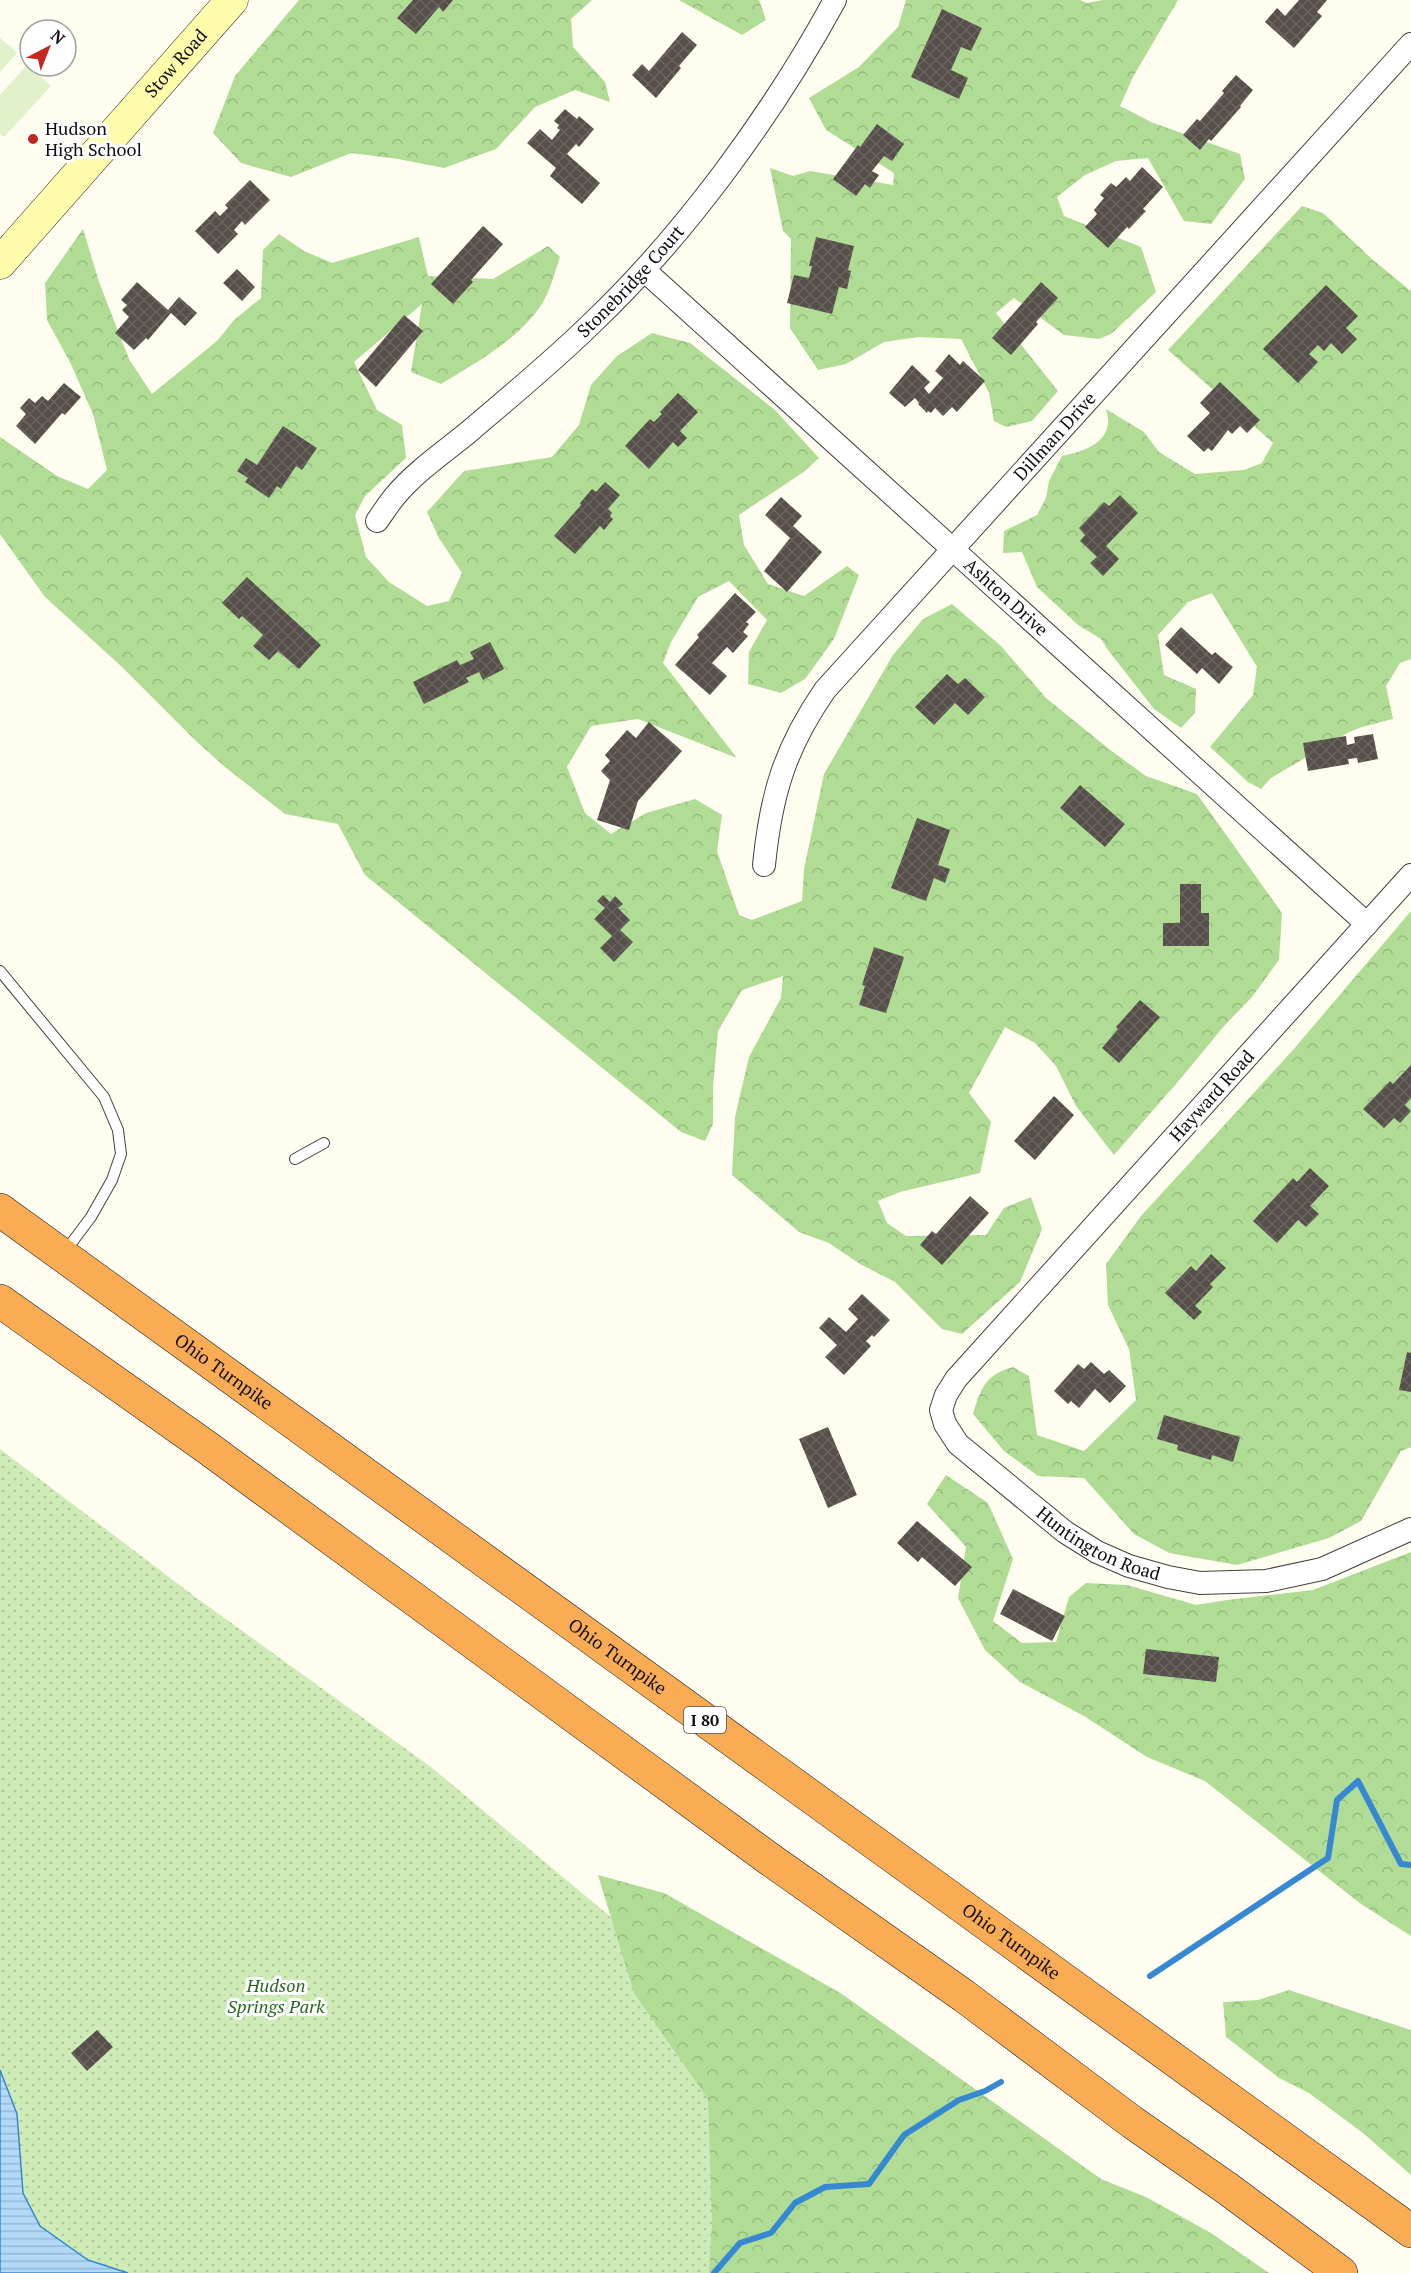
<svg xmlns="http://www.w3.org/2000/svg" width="1411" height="2273" font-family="'PT Serif',serif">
	<defs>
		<pattern id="green-dots" width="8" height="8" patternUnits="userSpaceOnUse" patternTransform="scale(1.5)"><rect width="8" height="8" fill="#ceebb8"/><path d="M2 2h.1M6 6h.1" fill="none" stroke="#b0c89d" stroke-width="1.8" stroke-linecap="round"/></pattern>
		<pattern id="forest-crowns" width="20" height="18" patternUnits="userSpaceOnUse" patternTransform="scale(1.5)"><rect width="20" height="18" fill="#b0dc96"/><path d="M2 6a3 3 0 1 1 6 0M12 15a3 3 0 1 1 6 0" fill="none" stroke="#96bc80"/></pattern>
		<pattern id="water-rules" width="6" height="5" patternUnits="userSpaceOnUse" patternTransform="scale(1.5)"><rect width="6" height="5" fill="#b3d9f8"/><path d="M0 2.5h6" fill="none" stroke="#99b9d3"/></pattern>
		<pattern id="building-cross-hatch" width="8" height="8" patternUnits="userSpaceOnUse" patternTransform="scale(1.5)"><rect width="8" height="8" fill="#57504a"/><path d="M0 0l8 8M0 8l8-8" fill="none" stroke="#6a6560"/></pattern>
	</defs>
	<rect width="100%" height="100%" fill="#fffdf0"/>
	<path fill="url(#green-dots)" d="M0,1449L198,1599L431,1767L722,2010L1179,2273H0Z"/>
	<path fill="url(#forest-crowns)" d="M299,0H592L571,19L573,47L605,82L610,102L575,90L535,107L496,149L444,168L398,159L351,153L291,177L241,163L213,133L235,76Z
		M679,0H759L766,20L742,35Z
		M906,0H1080L1087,3L1103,0H1178L1133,77L1120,106L1151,122L1240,154L1245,179L1211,224L1184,221L1148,158L1116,161L1085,175L1057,197L1064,216L1141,247L1156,292L1111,334L1099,339L1064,335L1014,298L996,313L1058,391L1032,421L1006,427L994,421L989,393L961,339L919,337L884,342L846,364L818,370L790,328L791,239L783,231L770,168L793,176L810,171L893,185L894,173L826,130L809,98L859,67L898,27Z
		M1302,206L1323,213L1373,260L1411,291V659L1400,663L1386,686L1393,719L1362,727L1349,732L1271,778L1261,789L1248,782L1210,747L1253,695L1257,667L1212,593L1188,602L1158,635L1164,675L1196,689L1195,713L1181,728L1154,709L1108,650L1101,639L1078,625L1037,587L1022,552L1003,553L1004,531L1037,515L1046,498L1049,481L1062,456C1079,452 1105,446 1108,424C1109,420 1107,413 1106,409L1144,432L1159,452L1195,474L1244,470L1262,463L1273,443L1168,350Z
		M83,229L99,282L129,359L152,394L217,341L234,320L261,298L263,250L279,234L304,251L332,263L419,237L428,276L493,279L548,246L560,257C555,272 550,291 542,304C518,340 477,362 441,384L411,372L422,304L354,362L377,410L402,425L406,458L365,496L355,515L366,557L389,582L427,606L449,601L462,573L439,538L427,512L464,471L552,457L579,425L591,385L617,356L652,333L690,343L775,410L819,458L805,471L739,515L744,545L768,584L804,596L847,566L859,575L834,639L805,679L781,693L748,684L749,652L767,620L729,581L698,597L671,642L663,663L737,758L638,719L591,726L567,767L585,813L611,834L646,813L695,799L722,815L717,851L739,915L752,920L802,901L804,869L824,774L893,655L923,619L952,604L1001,646L1046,698L1109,749L1146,776L1197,794L1282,913L1279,960L1252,997L1224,1026L1182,1077L1114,1155L1076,1106L1056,1066L1035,1043L1005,1027L969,1093L991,1122L980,1173L900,1192L878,1201L887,1223L906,1236L986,1235L1004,1208L1031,1197L1042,1229L1020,1282L962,1334L942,1329L895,1282L860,1264L829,1243L799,1232L732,1175L735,1117L749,1057L781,998L783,976L742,990L718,1031L713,1087V1124L705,1141L681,1132L365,875L338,824L285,814L225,767L196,741L121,666L45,597L0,534V437L57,476L88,489L107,470L93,414L71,364L47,320L45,283Z
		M1411,911V1447L1401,1451L1361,1521L1329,1538L1237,1565L1169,1553L1134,1534L1084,1478L1038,1476L1004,1451L973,1414C981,1388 985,1375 1013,1367L1029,1376L1037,1435L1084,1451L1136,1400L1129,1349L1108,1305L1106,1264L1141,1216L1293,1050Z
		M946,1475L988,1503L1013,1559L993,1621L1022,1643L1056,1642L1069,1597L1086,1583L1127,1585L1196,1605L1227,1600L1313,1590L1411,1552V1936L1361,1904L1205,1781L1147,1757L1084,1716L1020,1682L985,1650L958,1598L966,1547L927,1504Z
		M598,1875L664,1893L842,1994L1101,2179L1146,2197L1211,2233L1269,2273H709L712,2223L708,2099L634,1993Z
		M1289,1990L1411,2030V2175L1363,2133L1309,2093L1279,2078L1226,2037L1223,2002L1258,2000Z"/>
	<path fill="#e1f2ca" d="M0,38L17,53L0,72Z
		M28,64L51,86L4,137L0,134V95Z"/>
	<path fill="url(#water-rules)" stroke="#3788d2" stroke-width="1.5" d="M0,2070L17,2114L23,2193L40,2226L88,2260L128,2273H0Z"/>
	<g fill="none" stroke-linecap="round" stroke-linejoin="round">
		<path stroke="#3788d2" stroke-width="6" d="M1150,1976L1328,1858L1337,1800L1358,1781L1401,1864L1411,1865
			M714,2273L740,2243L771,2233L795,2203L825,2187L869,2184L904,2135L959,2100L985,2091L1001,2082"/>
	</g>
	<path fill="url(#building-cross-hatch)" d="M413,0H453L443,12L439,7L416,34L397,18Z
		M1299,0H1327L1317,12L1322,16L1294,48L1265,22L1277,8L1285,16Z
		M942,9L982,28L971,51L961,47L951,70L968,78L959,99L911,77Z
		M682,32L697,45L679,66L681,68L656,98L632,75L642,64L649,71Z
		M1236,75L1253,90L1240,106L1241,107L1211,141L1209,139L1200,150L1183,135L1197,119L1200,121L1224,93L1222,91Z
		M565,109L577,119L579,116L594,129L579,147L576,144L567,154L600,183L582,204L550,176L556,168L527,143L540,129L552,140L560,130L557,128L559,125L554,121Z
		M877,124L904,144L892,161L884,156L872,171L879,175L870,188L865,184L856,196L833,179L858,145L860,147Z
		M1142,167L1163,187L1143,209L1146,211L1129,229L1127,227L1108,248L1085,227L1097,214L1094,210L1104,198L1100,195L1111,183L1116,187L1126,177L1130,181Z
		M250,180L270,200L245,225L242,221L234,230L238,234L218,254L195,231L215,211L220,216L228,208L225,205Z
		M483,226L503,244L471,280L473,282L453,304L431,284Z
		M816,237L854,246L848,270L851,271L847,289L839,287L832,314L787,303L794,275L809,278L812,266H809Z
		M237,269L255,287L242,301L223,283Z
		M137,282L168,310L179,297L197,313L185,326L171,313L148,340L146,338L134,350L115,333L129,317L122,310L127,305L121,300Z
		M1041,282L1058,298L1036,322L1038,324L1011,355L992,338Z
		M1326,285L1358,316L1346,328L1357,339L1342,354L1331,343L1324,351L1318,345L1309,354L1318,362L1298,383L1263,349Z
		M404,315L423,331L376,387L358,370Z
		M949,354L960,365L963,361L985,381L957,412L952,407L943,416L935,408L931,413L928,411L927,413L918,404L919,403L915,398L905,407L889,393L912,365L930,382L924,388L929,394L943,378L935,371Z
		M1220,382L1260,420L1247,433L1240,426L1232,434L1228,430L1212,451L1208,448L1204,452L1187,436L1210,413L1200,403Z
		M64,383L81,397L65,415L62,413L35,444L16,426L26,414L20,408L29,398L35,403L42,396L48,401Z
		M678,393L698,412L680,431L687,438L678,447L673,442L649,469L625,446L650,419L654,422L662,414L660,412Z
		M283,426L317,448L302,470L296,466L281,489L277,486L269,498L245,482L248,478L237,471L246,458L257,465Z
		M605,482L620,495L608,509L612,513L610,516L613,519L604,530L600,526L575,554L554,536L581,505L580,503L592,489L596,492Z
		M1120,495L1138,513L1106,546L1119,559L1103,576L1090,563L1097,557L1080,541L1085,535L1079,528L1104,502L1109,506Z
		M781,497L802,516L793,526L822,552L787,592L764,571L790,538L765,515Z
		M247,577L321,645L299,669L278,651L269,660L253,646L263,635L242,616L239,619L222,603Z
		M735,593L756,612L746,622L749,624L743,632L748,636L733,653L727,647L712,663L727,676L710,695L675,665L699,637L697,635Z
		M1181,627L1212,655L1215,652L1233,667L1219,684L1202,668L1197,674L1165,645Z
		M490,642L504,669L483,680L479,672L466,678L469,682L424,704L413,682L457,660L460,665L474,659L470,652Z
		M947,674L958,684L965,678L985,697L968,715L955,703L934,725L915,707Z
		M649,722L682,751L638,801L629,830L597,820L610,780L601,771L610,761L605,755L627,730L636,738Z
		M1373,734L1378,759L1358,763L1357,758L1348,759L1349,764L1308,771L1303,743L1346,736L1347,745L1355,743L1354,737Z
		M1080,785L1125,824L1105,847L1060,808Z
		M917,818L950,830L938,865L950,869L945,883L934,878L926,901L891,888Z
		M1180,884H1201V913H1209V946H1163V923H1180Z
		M603,895L610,902L615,896L623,904L618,908L630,920L620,930L633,942L614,962L600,948L612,936L594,919L605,908L597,901Z
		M874,947L904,957L886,1013L859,1005L865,986L862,985Z
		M1140,1000L1160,1017L1119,1063L1102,1048L1118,1029L1116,1027Z
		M1411,1065V1098L1405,1105L1411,1111L1400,1123L1394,1118L1384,1128L1363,1109L1390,1081L1393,1084Z
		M1054,1096L1074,1115L1035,1160L1014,1141Z
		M1310,1168L1329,1186L1310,1206L1319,1214L1306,1227L1298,1220L1277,1243L1253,1221L1293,1178L1297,1182Z
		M970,1196L989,1213L942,1265L920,1245L932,1231L936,1234Z
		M1211,1254L1226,1268L1210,1284L1213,1287L1195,1306L1202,1312L1194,1320L1165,1293L1191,1266L1196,1271Z
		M862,1294L890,1320L874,1337L872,1335L866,1341L871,1346L844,1375L825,1357L837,1345L819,1328L829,1317L846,1332L858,1319L848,1309Z
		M1407,1352L1411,1353V1392L1399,1390Z
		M1091,1362L1104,1374L1109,1370L1126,1386L1110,1403L1095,1389L1079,1408L1071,1401L1068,1404L1054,1391L1078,1364L1084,1369Z
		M1164,1415L1240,1437L1233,1462L1212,1455L1211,1460L1177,1450L1178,1445L1157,1439Z
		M828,1427L857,1495L828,1508L799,1439Z
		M917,1521L972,1567L955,1586L922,1557L918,1562L897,1543Z
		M1013,1589L1065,1616L1052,1641L1000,1614Z
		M1146,1649L1219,1657L1216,1682L1143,1674Z
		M97,2030L113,2047L87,2071L71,2053Z"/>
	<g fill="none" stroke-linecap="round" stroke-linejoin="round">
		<defs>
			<path id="lane" d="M0,971L104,1097L118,1130L121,1154L112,1180L91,1217L64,1253
				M295,1159L324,1143"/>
			<g id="street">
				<path id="s1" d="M644,270L1367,924"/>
				<path id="s2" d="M377,521C383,513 389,503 396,495C417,470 446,451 471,430C511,396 552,362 590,325C684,236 773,114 835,0"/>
				<path id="s3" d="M764,865C771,794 785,748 825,690L1411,44"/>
				<path id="s4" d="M1411,875L956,1379L946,1395L941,1410L945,1424L958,1444L1065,1532L1097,1552L1129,1566L1168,1577L1200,1583L1266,1581L1322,1569L1411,1529"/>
			</g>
			<g id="secondary">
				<path id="s5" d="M0,263L232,0"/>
			</g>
			<g id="highway">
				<path id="s6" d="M0,1210L1411,2231"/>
				<path d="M0,1301L205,1446L768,1858L964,1996L1132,2122L1228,2189L1341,2273"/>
			</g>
		</defs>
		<use href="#lane" stroke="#414141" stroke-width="12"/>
		<use href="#street" stroke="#414141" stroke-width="24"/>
		<use href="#secondary" stroke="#303030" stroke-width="33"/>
		<use href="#highway" stroke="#1f1f1f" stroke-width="34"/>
		<use href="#lane" stroke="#fff" stroke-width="10"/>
		<use href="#street" stroke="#fff" stroke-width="22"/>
		<use href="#secondary" stroke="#fffcab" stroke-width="32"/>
		<use href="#highway" stroke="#f9ac54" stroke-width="33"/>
	</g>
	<circle fill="#c32721" stroke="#fff" stroke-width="2" cx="33" cy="139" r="6"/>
	<g text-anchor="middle" stroke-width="6" stroke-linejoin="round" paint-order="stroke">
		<rect fill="#fff" stroke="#565656" stroke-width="1.5" x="684" y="1707" width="42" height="26" rx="4.5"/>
		<g font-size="16" font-weight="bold" fill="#0e0e0e">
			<text x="705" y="1726">I 80</text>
		</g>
		<g font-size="18" fill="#0e0e0e" stroke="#fff">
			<text dy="6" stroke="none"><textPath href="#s5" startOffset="266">Stow Road</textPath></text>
			<text dy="6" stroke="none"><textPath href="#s2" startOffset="350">Stonebridge Court</textPath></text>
			<text dy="6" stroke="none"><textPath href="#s3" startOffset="530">Dillman Drive</textPath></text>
			<text dy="6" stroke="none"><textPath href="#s1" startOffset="488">Ashton Drive</textPath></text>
			<text transform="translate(1212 1096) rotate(-48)" y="6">Hayward Road</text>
			<text dy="6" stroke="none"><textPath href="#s6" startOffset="276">Ohio Turnpike</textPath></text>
			<text dy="6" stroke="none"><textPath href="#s4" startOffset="926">Huntington Road</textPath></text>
			<text dy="6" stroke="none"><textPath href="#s6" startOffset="762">Ohio Turnpike</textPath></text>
			<text dy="6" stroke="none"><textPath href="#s6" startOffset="1248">Ohio Turnpike</textPath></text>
		</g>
		<g font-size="18" fill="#0e0e0e" stroke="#fff" text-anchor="start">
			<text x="45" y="135">Hudson<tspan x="45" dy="21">High School</tspan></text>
		</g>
		<g font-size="18" font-style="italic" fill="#26691c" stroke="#fff">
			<text x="276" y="1992">Hudson<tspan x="276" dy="21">Springs Park</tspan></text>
		</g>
	</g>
	<g transform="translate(48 48) rotate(42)"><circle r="28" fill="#ffffff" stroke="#9f9f9f" stroke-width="1.5"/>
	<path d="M0-4.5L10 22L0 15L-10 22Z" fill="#c32721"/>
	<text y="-9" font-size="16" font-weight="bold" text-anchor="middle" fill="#0e0e0e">N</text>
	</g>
</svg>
